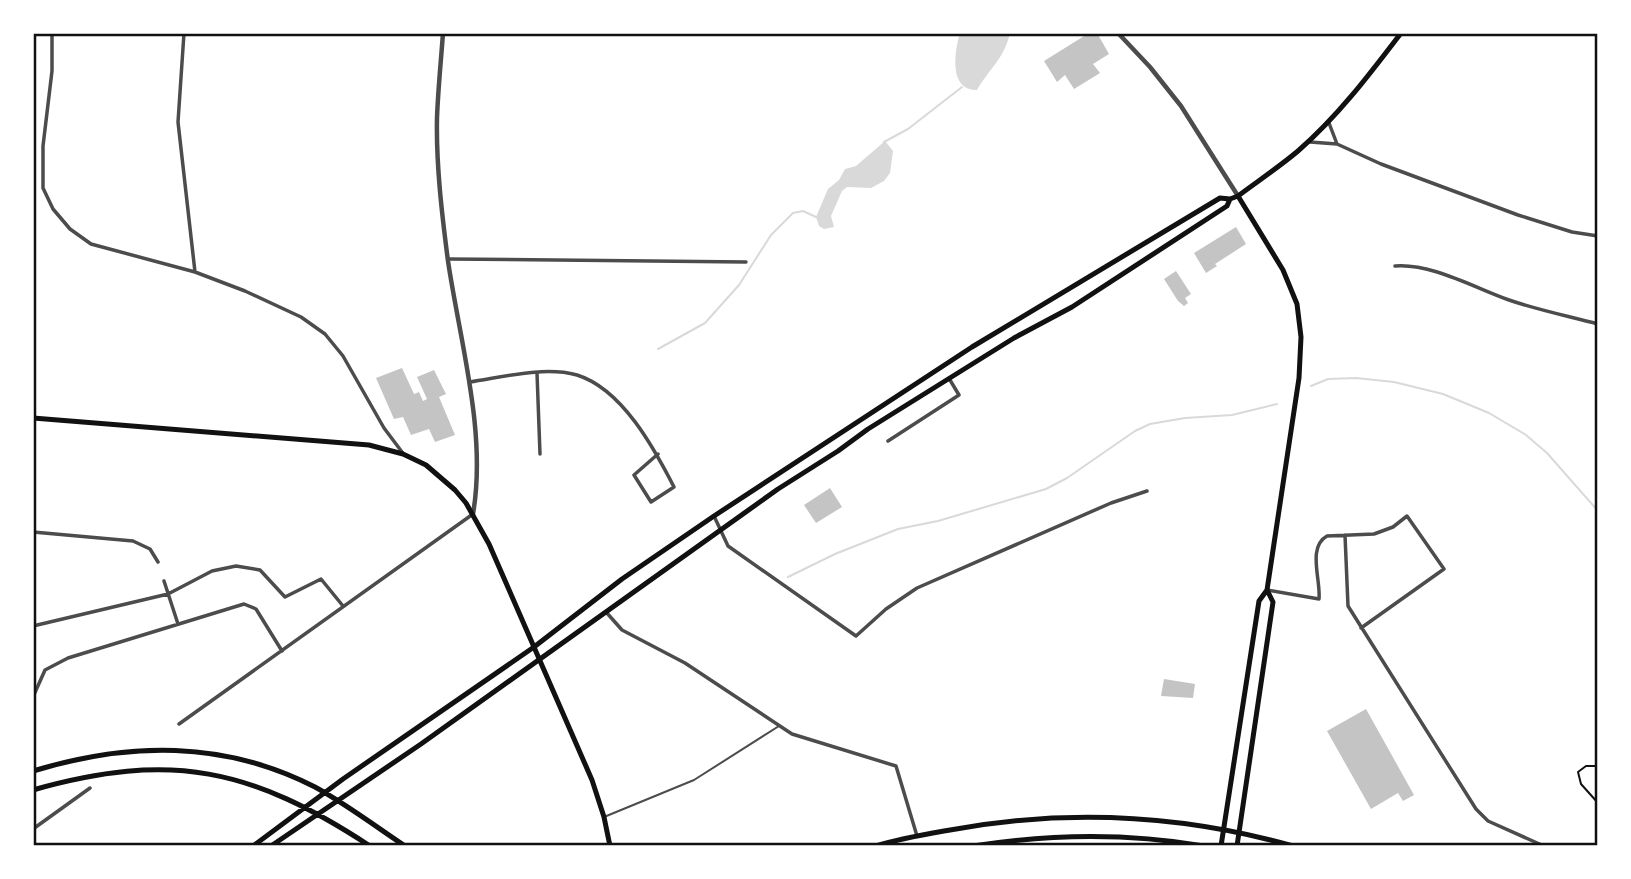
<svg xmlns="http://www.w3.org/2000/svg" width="1631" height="879" font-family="'Space Grotesk',sans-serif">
	<rect width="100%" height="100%" fill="#fff"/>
	<path fill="#d9d9d9" d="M960,33H1010C1004,59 989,69 977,90C949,91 954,52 960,33Z
		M885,141L893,151L890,173L884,181L871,188L847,187L842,191L831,216L834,227L824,229L819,226L816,217L828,189L839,180L845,169L856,166Z"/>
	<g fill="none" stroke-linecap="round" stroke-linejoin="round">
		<path stroke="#d9d9d9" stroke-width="2" d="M884,142L908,129L962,87
			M658,349L705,323L739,285L771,235L793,213L803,211L816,217
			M1311,386L1328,379L1356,378L1394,382L1443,394L1489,413L1526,435L1547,453L1598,511
			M788,577L835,554L898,529L938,521L1046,489L1067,478L1135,431L1150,424L1185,418L1232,415L1277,404"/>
	</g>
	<path fill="#c4c4c4" d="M1089,33H1097L1109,54L1093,64L1100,73L1074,89L1065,75L1057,82L1044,61Z
		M1236,227L1246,244L1215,264L1217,266L1206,273L1194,253Z
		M1176,271L1191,294L1185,298L1188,303L1184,306L1178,301L1164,279Z
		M402,368L414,394L419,392L423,401L427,399L417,377L434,370L446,394L439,397L455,435L435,442L429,429L411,435L403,417L394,419L376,378Z
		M830,488L842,507L816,523L804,505Z
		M1164,679L1195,684L1193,698L1161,696Z
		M1366,709L1414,795L1403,801L1398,793L1371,809L1327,731Z"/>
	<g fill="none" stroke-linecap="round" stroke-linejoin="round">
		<path stroke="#111" stroke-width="2" d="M1598,766H1586L1578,772L1581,784L1598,803"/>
		<path stroke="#4c4c4c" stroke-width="2" d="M604,817L694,780L779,726"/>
		<path stroke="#4c4c4c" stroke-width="3.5" d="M52,33V71L43,146V188L53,209L70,229L91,244L195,272L245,291L301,317L325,334L343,356L384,428L402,452
			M184,33L178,122L195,272
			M1329,123L1337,144
			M1310,142L1337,144L1381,164L1518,215L1572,232L1598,236
			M448,259L746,262
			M1395,266C1431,263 1475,288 1509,300C1538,310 1568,316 1598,324
			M537,373L540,454
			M470,382C503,377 544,366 577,375C622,389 654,448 674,487L651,502L634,475L658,454
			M888,441L959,395L950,380
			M714,516L728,546L856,636L886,609L917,588L1111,503L1147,491
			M33,532L133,541L150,549L158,562
			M1345,535L1348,606L1476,809L1488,821L1544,846
			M164,581L178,624
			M1267,590L1319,599C1321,580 1307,547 1327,536L1374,534L1393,527L1407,516L1444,569L1361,628
			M606,612L622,630L685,663L792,734L896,766L917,836
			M33,626L168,594L212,571L236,566L260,570L285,597L321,579L343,606
			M33,697L45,670L68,658L244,604L256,609L282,651
			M179,724L473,514
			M33,829L90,788"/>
		<path stroke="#4c4c4c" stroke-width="4.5" d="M443,33C441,61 438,90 437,118C436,165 442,215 448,261C460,342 487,433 473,514
			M1118,33L1150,67L1181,106L1238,196"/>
		<path stroke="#111" stroke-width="5" d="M33,418L369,445L403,454L426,465L455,490L466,503L489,544L592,780L604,817L610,846
			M1221,846L1259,601L1267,590L1299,378L1301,337L1297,304L1283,270L1238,196
			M1237,846L1273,602L1267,590"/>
		<path stroke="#111" stroke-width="5" d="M33,771C129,742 223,740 315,787C346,804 375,826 405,846
			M33,790C171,751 251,768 370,846
			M253,846L343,779L534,647L622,579L714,516L972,347L1220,198L1230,199L1238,196C1258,181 1279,167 1298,151C1338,116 1369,75 1401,33
			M271,846L421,744L778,489L838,451L868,429L1014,338L1072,307L1227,206L1230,199
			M876,846C898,839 921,835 944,831C1060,809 1179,814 1293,846
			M973,846C1049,834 1128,833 1204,846"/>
	</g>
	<rect width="1631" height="879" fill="none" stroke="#ffffff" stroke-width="70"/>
	<rect x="35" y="35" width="1561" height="809" fill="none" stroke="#111" stroke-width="2.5"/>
</svg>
